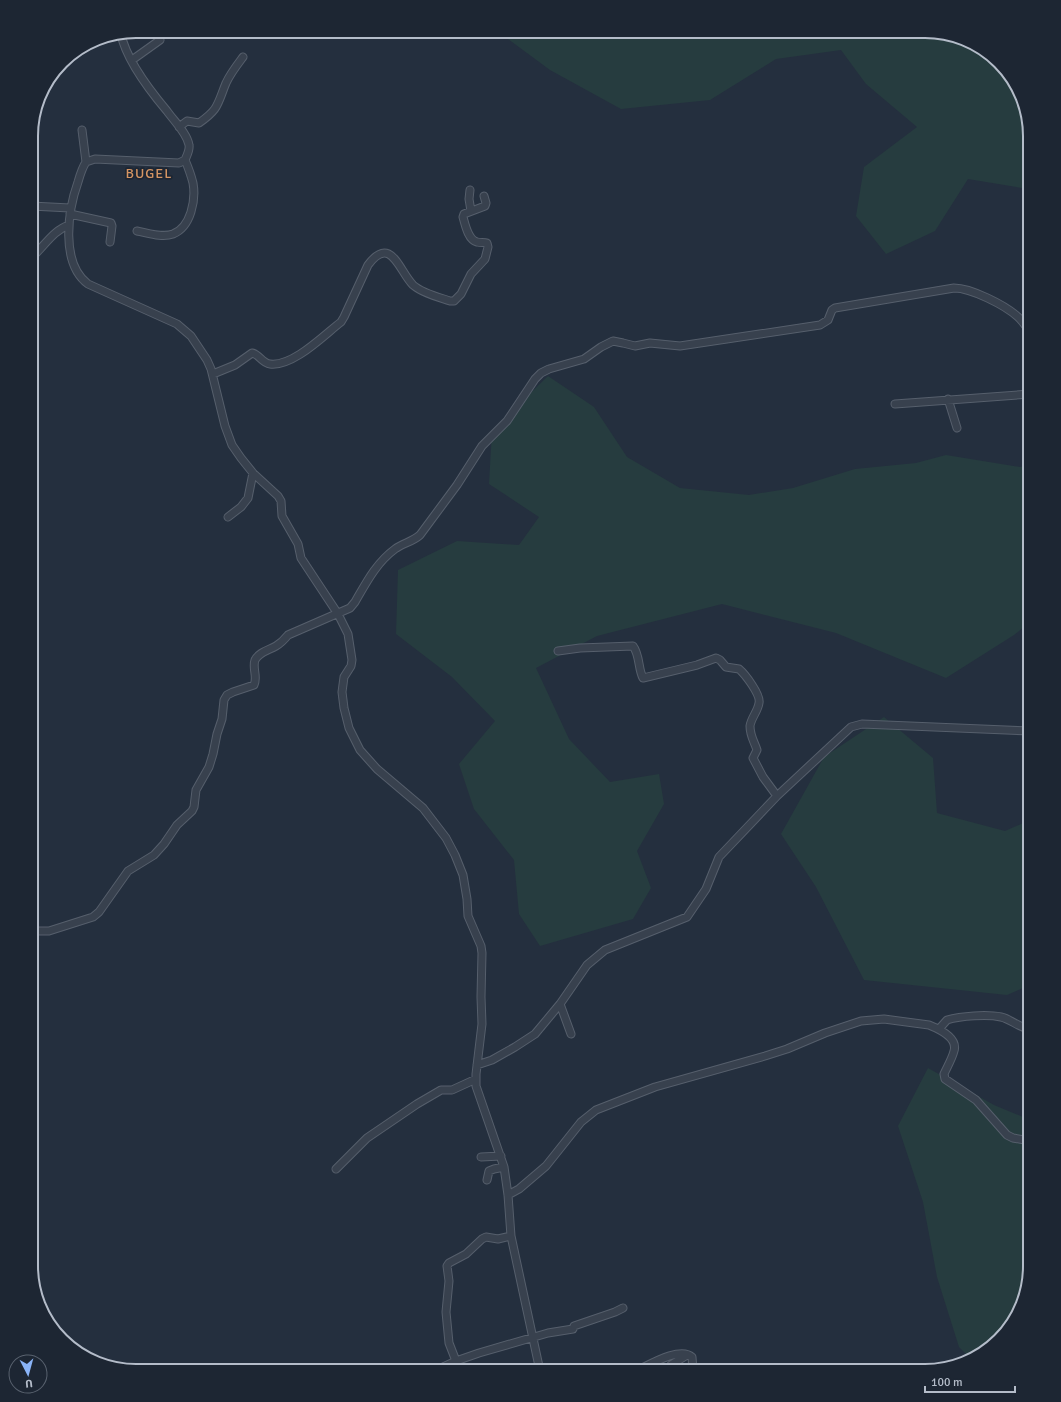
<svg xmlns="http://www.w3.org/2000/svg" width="1061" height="1402" font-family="Signika,sans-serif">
	<rect width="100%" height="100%" fill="#242f3e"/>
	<path fill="#263c3f" d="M497,31H931L977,45L1012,78L1030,137V193L1022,188L968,179L935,231L886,254L856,216L864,167L917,127L866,84L841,50L776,59L710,100L621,109L550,70Z
		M548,376L594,407L627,457L680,488L749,495L793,488L855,469L916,463L946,455L1020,467L1030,465V622L1014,635L946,678L836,633L722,604L597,636L536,668L569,739L610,782L659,774L664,804L637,851L651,888L633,919L540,946L519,914L514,860L474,809L459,764L495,721L452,677L396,634L398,570L457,541L519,545L539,517L489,484L492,431Z
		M884,717L933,758L937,813L1005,831L1030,820V985L1007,995L864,980L816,887L781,834L824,757Z
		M928,1068L994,1105L1023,1117L1025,1155L1030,1157V1266L1016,1318L983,1353L969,1357L959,1347L937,1277L923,1202L898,1126Z"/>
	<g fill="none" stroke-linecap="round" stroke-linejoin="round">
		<defs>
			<path id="minor" d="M121,34C126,59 151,92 167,111C174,121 187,133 189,145C190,150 187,155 185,160L179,163L95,159L86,162C82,168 80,175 78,182C68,210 60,263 88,284L177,324L191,336L207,360L211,369L225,426L232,445L241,458L253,473L278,496L281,501L282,516L298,544L301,558L338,614L348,634L352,660L351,666L344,677L342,692L344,708L349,728L360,750L377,769L423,808L446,838L455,855L463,875L467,899L468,916L481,946L482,953L481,997L482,1024L476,1074V1086L504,1167L508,1195L511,1236L540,1371
				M132,60L160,40
				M179,127L187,121L199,123C219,109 217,105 226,83C230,74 237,65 243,57
				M82,130L86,162
				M470,190L469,199L471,211
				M31,206L70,208
				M70,214L111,223L112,226L110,242
				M137,231C148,233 162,238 173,234C191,227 196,200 193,183C191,175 188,167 185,160
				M31,258C45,246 52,231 69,225
				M213,374L235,365L252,353C259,354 262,363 270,364C293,367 324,335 341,322L344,317L368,265C391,234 399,271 413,285C422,293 438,297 450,301H454L461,294L471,274L485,259L488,247L487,243C484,242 481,243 477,242C468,240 465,224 463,217L464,214L485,206L486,203L484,196
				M948,399L957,428
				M895,404L1030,394
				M228,517L241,507L248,498L253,473
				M558,651L580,648L633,646C640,655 638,669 643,678L697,665L716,658L720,660L726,667L739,669C745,674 761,695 759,703C758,711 751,718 750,726C750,736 754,741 757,750L753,758L763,777L777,796
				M31,931H49L93,917L99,912L128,871L154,855L164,844L177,825L192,811L194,807L196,790L209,767L213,754L217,734L222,719L224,700L227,695L233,692L254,685C258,677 252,668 255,660C259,652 269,650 276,646C281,643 284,640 288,635L350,608L355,602C366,583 376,563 395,549C403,543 412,542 420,535L457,485L482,446L507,421L535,379L541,373L549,369L584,359L601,347L613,341L623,343L635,346L650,343L680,346L820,325L828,320L832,310L835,308L954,288C971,288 1005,305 1018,317C1023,321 1026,327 1030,332
				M560,1004L571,1034
				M939,1029L947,1020C961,1016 987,1014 1001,1017C1011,1019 1019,1028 1030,1029
				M477,1065L492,1060L515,1047L535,1034L560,1004L587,965L605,950L687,917L706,889L719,857L777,796L851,727L862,724L1030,731
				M481,1157L501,1156
				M336,1169L367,1138L417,1104L441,1090H452L476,1079
				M487,1180L489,1171L494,1169L504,1167
				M508,1195L519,1189L546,1166L581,1122L596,1110L655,1087L765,1056L787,1049L825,1033L861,1021L884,1019L929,1025C939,1029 958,1038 954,1051C952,1059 947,1067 944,1074L945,1079L976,1100L1007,1135L1013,1138L1030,1141
				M456,1361L449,1343L446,1312L449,1281L447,1266L449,1263L466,1254L482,1239L486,1237L498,1239L511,1236
				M434,1371L456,1361L479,1353L548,1333L573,1329L574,1326L615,1312L623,1308
				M636,1371C649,1365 680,1346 692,1357L693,1371
				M668,1371L671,1365L687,1355"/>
		</defs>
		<use href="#minor" stroke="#565f6c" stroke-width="9"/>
		<use href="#minor" stroke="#38414e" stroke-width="7"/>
	</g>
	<g text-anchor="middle" stroke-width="3.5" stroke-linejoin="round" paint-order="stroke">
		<g font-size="14" letter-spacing="1" fill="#d59563" stroke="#1d2633">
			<text x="149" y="178">BUGEL</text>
		</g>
	</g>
	<path d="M0 0H1061V1402H0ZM136 38H925A98 98 0 0 1 1023 136V1266A98 98 0 0 1 925 1364H136A98 98 0 0 1 38 1266V136A98 98 0 0 1 136 38Z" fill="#1d2633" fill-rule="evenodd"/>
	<path fill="none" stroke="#b4bcc9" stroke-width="2" d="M136 38H925A98 98 0 0 1 1023 136V1266A98 98 0 0 1 925 1364H136A98 98 0 0 1 38 1266V136A98 98 0 0 1 136 38Z"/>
	<g transform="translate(28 1374) rotate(174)"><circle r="19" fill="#1d2633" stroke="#59626f"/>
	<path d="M0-3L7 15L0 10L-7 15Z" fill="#8ab4f8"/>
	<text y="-6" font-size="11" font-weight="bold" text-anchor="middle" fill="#b4bcc9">U</text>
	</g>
	<path d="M925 1386v6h90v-6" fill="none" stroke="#b4bcc9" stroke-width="2"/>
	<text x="931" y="1386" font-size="12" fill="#b4bcc9" stroke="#1d2633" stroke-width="3" paint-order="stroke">100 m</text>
</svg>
